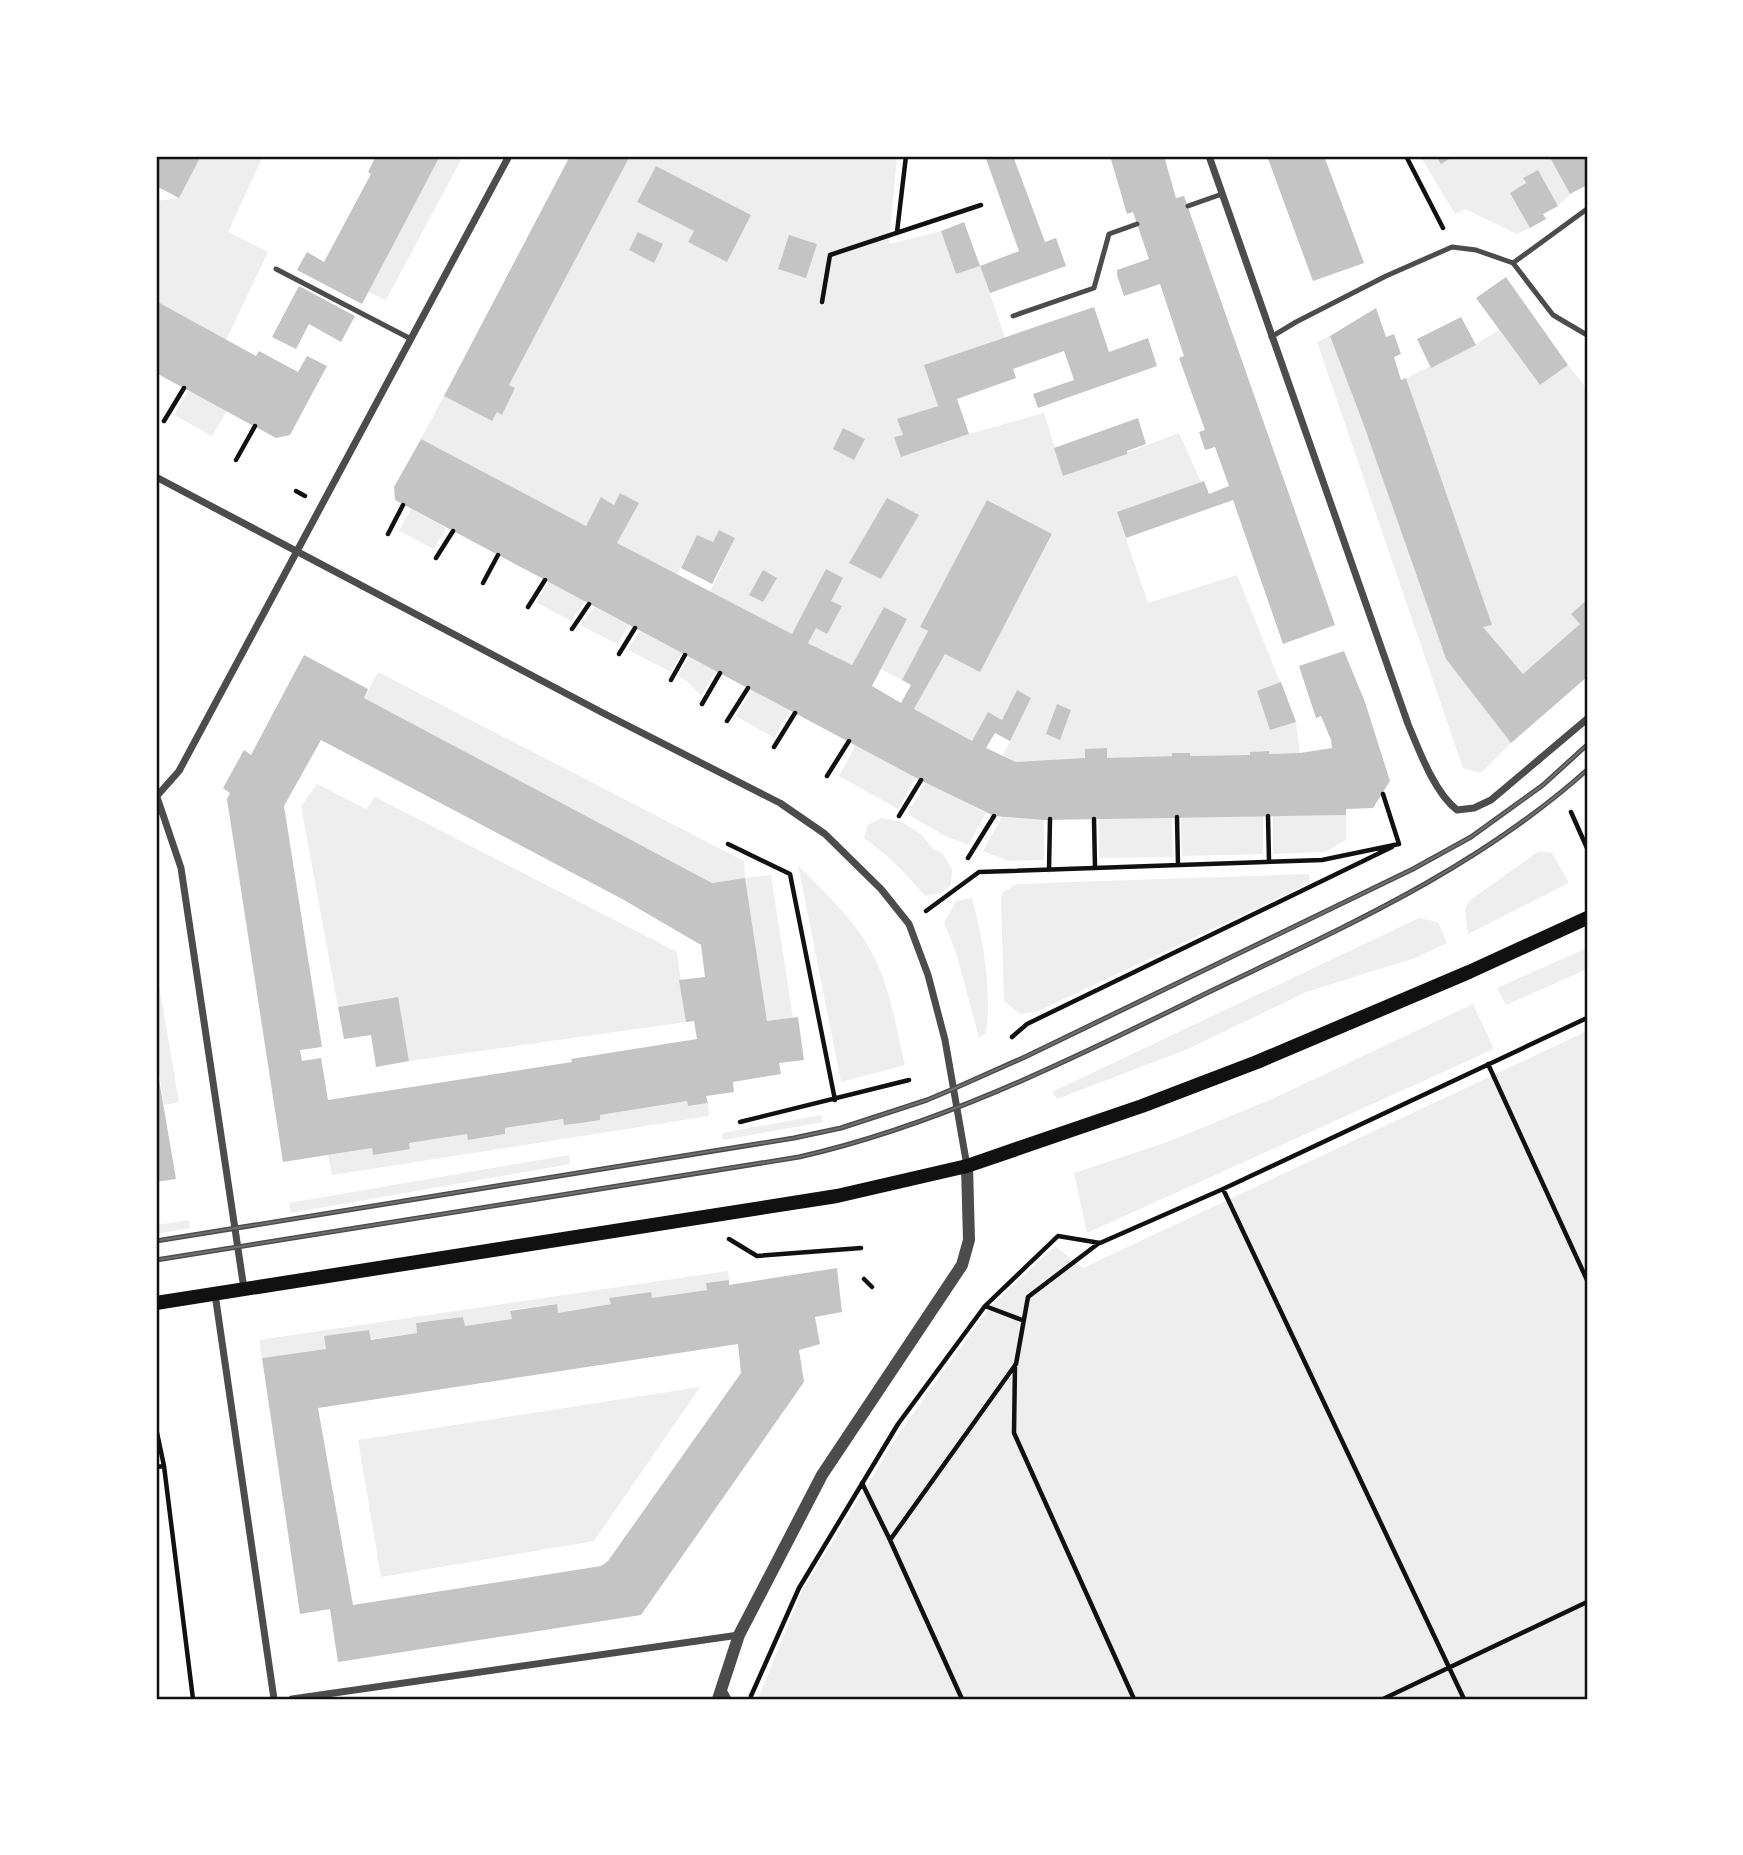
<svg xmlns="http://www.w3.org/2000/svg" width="1743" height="1855" font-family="'Work Sans',sans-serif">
	<rect width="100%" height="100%" fill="#fff"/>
	<path fill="#eee" fill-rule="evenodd" d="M201,156H263L228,232L268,252L226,340L156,301V201L179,198Z
		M440,156H463L386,300L368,292Z
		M630,156H897L889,244L941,231L956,274L980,266L1005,337L925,365L938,406L898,420L903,435L895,437L902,457L969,434L1044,413L1064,476L1179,433L1201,482L1117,513L1148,603L1237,575L1296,722L1300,753L1269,754V751L1251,752L1250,755L1190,756V753H1172V756L1016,762L1003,755L1031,698L1017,690L1002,720L988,712L972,741L914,709L945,654L980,671L1052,535L988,500L920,627L928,631L902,680L881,669L907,619L884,607L852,665L710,592L735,538L719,530L713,542L697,535L677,575L617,543L638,503L621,493L614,505L601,498L586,526L421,439L444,396L492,421L497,412L502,414L515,388L509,385ZM656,166L751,215L727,262L688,242L694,231L637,202Z
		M1420,156H1554L1550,159L1570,194L1558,206L1538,170L1524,178L1530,228L1517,234L1465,209L1455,214Z
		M1499,330L1540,385L1568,365L1587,389V600L1572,614L1580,624L1523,674L1483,627L1491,625L1406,378L1475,345Z
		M1330,336L1363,423L1446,659L1511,743L1481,773L1463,768L1317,342Z
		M188,391L227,411L212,436L174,415Z
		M411,509L446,528L434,549L399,531Z
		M549,582L585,601L571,621L536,602Z
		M595,607L629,625L617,644L580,625Z
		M640,631L682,653L671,672L628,650Z
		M689,657L716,671L701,696L687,681L678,676Z
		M378,672L744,861L745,878L771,875L793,1018L767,1021L745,878L712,883L364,698Z
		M751,690L790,710L774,738L736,716Z
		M856,745L916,777L898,809L839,776Z
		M926,783L986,813L968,845L945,836L907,814Z
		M317,784L366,809L375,797L677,952L686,1022L409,1061L397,997L338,1007L301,806Z
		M1346,815V840L1325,852L1273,854V816Z
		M1263,816V854L1182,856L1181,817Z
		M1002,817L1044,820V860L1008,861L983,851Z
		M1172,817L1173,857L1099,858V819Z
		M881,818L902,822L921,834L933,849L943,854L952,869L951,885L941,893L925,896C906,873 888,855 864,838L868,825Z
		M1539,851L1552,853L1569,883L1468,934L1465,910L1469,901Z
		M798,865C824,892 853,918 871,951C890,985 896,1029 905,1065L841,1082Z
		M1309,874L1310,883L1036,1012L1020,1014L1004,1001L1001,901L1003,892L1017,884Z
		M972,898C983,940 992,989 986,1033L979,1038L956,952L944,923L956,901Z
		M1419,918L1438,922L1447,943L1415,958L1306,992L1188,1049L1057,1099L1052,1092Z
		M1587,948V969L1506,1005L1497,988Z
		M156,967L179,1102L164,1105L156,1052Z
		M1473,1004L1494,1049L1087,1233L1074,1173L1170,1141L1272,1099Z
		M1587,1031V1699H758L802,1591L902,1429L991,1306L1055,1246L1083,1268Z
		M687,1101L688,1106L708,1103L709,1116L332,1175L328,1155L372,1148L373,1155L409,1143L467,1134L469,1140L505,1134V1128L563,1119L565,1125L600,1120V1115Z
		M821,1115L823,1122L723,1140L722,1133Z
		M569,1155L570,1164L291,1213L289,1203Z
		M189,1220L190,1228L156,1234V1225Z
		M728,1271L729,1280L707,1283V1290L652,1298L650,1292L610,1298L611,1304L558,1313L556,1304L511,1310L512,1319L465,1326L463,1317L416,1323L417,1333L371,1339L369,1330L324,1336L326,1349L262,1358L259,1340Z
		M700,1387L594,1541L381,1577L358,1440Z"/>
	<path fill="#c4c4c4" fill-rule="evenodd" d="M156,156H201L179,198L156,186Z
		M376,156H440L362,304L297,270L307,252L324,262L371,174L368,172Z
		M570,156H630L509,385L515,388L502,415L497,412L492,421L444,396Z
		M985,156H1013L1045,242L1056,238L1066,266L990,293L980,266L956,274L941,231L964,222L980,266L1019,251Z
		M1110,156H1164L1176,198L1184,196L1335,625L1283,644L1233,500L1126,538L1117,512L1204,481L1209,494L1229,486L1215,447L1205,450L1199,432L1205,430L1179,358L1184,356L1160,284L1124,296L1117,275V270L1149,259L1133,212L1127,214Z
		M1267,156H1324L1364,263L1313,281Z
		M1436,156H1454L1441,164Z
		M1554,156H1585L1587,185L1570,194L1550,158Z
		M656,166L751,215L727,262L688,242L694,231L637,202Z
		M1538,170L1558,206L1543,214L1546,219L1530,228L1510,193L1526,183L1523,178Z
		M638,232L663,244L654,263L629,250Z
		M789,235L817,244L806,278L778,269Z
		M1506,277L1568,365L1540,385L1476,298Z
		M299,286L355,316L341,342L309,324L296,349L272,337Z
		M156,301L256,356L259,351L298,372L307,356L327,366L290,435L276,438L156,373Z
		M1094,307L1109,352L1148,338L1157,366L1038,408L1033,394L1074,380L1064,351L1013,369L1016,378L957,399L969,434L901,457L894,437L903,435L897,419L938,406L924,365Z
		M1376,308L1386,337L1394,334L1401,354L1394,357L1401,380L1406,378L1492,625L1483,627L1523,674L1580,624L1571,614L1587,600V677L1511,743L1446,659L1363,423L1330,336Z
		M1461,317L1476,345L1431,368L1417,339Z
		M1138,418L1146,444L1127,451V454L1063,476L1054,448Z
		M843,428L865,439L854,460L833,449Z
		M421,439L586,526L601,497L614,505L620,493L639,503L617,543L792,634L826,569L843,578L831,601L842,606L827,634L816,628L808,643L852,665L884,607L907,619L872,686L901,703L911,685L902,680L928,631L920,627L987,500L1052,534L980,672L945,654L914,709L972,741L988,712L1002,720L1017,690L1031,698L1010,741L995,733L986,748L1016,762L1085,758V749L1107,748V758L1172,756V753H1190V756L1250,755V752L1269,751V754L1300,753L1332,748L1331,740L1321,716L1316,718L1299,666L1344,651L1365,702L1390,781L1373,808L1346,809V815L1044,820L994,816L926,783L395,500L394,487Z
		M887,498L919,515L881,579L849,563Z
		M719,530L735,538L712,584L681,568L697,535L713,542Z
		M763,570L777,578L763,602L749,595Z
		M304,655L368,689L364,698L712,883L745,878L767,1021L798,1017L804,1060L779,1063L781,1074L733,1082L734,1092L706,1096L708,1103L688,1106L687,1101L600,1115V1120L581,1123L564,1125L563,1119L505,1128V1134L468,1140L467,1134L409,1143L410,1149L373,1155L372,1148L283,1162L227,799L230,793L223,788L244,750L251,755ZM321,740L624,900L701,945L705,977L679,980L686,1022L694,1021L697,1039L571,1059L572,1062L328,1100L321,1058L302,1061L300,1050L322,1047L284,806Z
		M1281,682L1296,722L1270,730L1257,691Z
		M1057,704L1071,710L1060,740L1046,734Z
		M398,997L409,1061L376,1067L371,1035L344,1039L338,1007Z
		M156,1062L176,1179L156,1182Z
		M837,1268L842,1312L815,1317L820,1344L799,1350L804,1382L641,1615L338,1662L330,1609L300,1614L262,1358L326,1349L324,1336L346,1333L369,1330L371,1340L417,1333L416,1323L439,1320L463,1317L465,1326L512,1319L510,1311L557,1304L558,1313L611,1304L609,1298L651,1292L652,1298L707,1290L706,1283L729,1280V1285ZM738,1344L741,1373L608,1561L601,1566L353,1605L318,1408Z"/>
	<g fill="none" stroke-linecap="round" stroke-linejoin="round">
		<path stroke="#111" stroke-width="4.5" d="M1406,156L1443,228
			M897,232L906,156
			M822,302L830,255L981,205
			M164,421L184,388
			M236,460L255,426
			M296,491L305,496
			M388,534L403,505
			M436,558L453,531
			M483,583L498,555
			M528,607L545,580
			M572,629L589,604
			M619,654L635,628
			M671,680L685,655
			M702,704L720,673
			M727,721L748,688
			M774,747L795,713
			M827,776L849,741
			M1383,794L1399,844
			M1571,812L1587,848
			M899,816L921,780
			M1268,816L1269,861
			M1177,817L1178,865
			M1094,819L1095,868
			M728,844L790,874L835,1100
			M968,858L994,816
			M1049,870L1050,819
			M926,911L979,872L1322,860L1399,844
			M1012,1037L1027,1024L1392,847
			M1488,1064L1587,1280
			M740,1122L909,1080
			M1223,1189L1464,1699
			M729,1239L757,1256L861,1248
			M864,1279L872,1287
			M985,1306L1022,1320
			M1015,1365L1014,1433L1134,1699
			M156,1428L164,1466L193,1699
			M156,1467L164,1466
			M862,1483L890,1540
			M751,1696L799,1588L898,1424L985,1306L1058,1236L1100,1243L1223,1189L1587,1018
			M962,1699L890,1540L1016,1364L1028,1297L1099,1243
			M1383,1699L1587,1602"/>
		<path stroke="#4c4c4c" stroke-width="5" d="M1188,206L1222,194
			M1513,263L1553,315L1587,335
			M276,269L411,339
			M1013,316L1094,288L1109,234L1137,224
			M1271,337L1296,322L1386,276L1452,247L1476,250L1513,263L1587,209
			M156,1241L794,1138L841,1128L927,1100L953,1089L1027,1056L1413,869L1471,837L1543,785L1587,745
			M156,1260L799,1157C944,1124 1078,1056 1211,991C1344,927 1475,870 1587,770
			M723,1688L729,1699"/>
		<path stroke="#4c4c4c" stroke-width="7" d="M1209,156L1408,724C1419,750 1434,792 1457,810L1474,808L1491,800L1587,719
			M156,477L603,713L780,803L825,834L881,889L909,924L928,975L945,1040L967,1166
			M156,797L179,771L509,156
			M157,797L181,868L244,1289
			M215,1294L274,1699
			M292,1699L739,1635"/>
		<path stroke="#4c4c4c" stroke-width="12" d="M718,1699L739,1635L822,1475L962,1265L969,1240L967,1166"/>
		<path stroke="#111" stroke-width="14" d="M156,1303L837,1196L967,1166L1142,1106L1257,1062L1469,972L1587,918"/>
		<path stroke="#707070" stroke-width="2" d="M156,1241L794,1138L841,1128L927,1100L953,1089L1027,1056L1413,869L1471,837L1543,785L1587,745
			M156,1260L799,1157C944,1124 1078,1056 1211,991C1344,927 1475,870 1587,770"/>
	</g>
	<rect width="1743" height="1855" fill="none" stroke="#ffffff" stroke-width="315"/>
	<rect x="158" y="158" width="1428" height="1540" fill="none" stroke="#111" stroke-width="2.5"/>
</svg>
